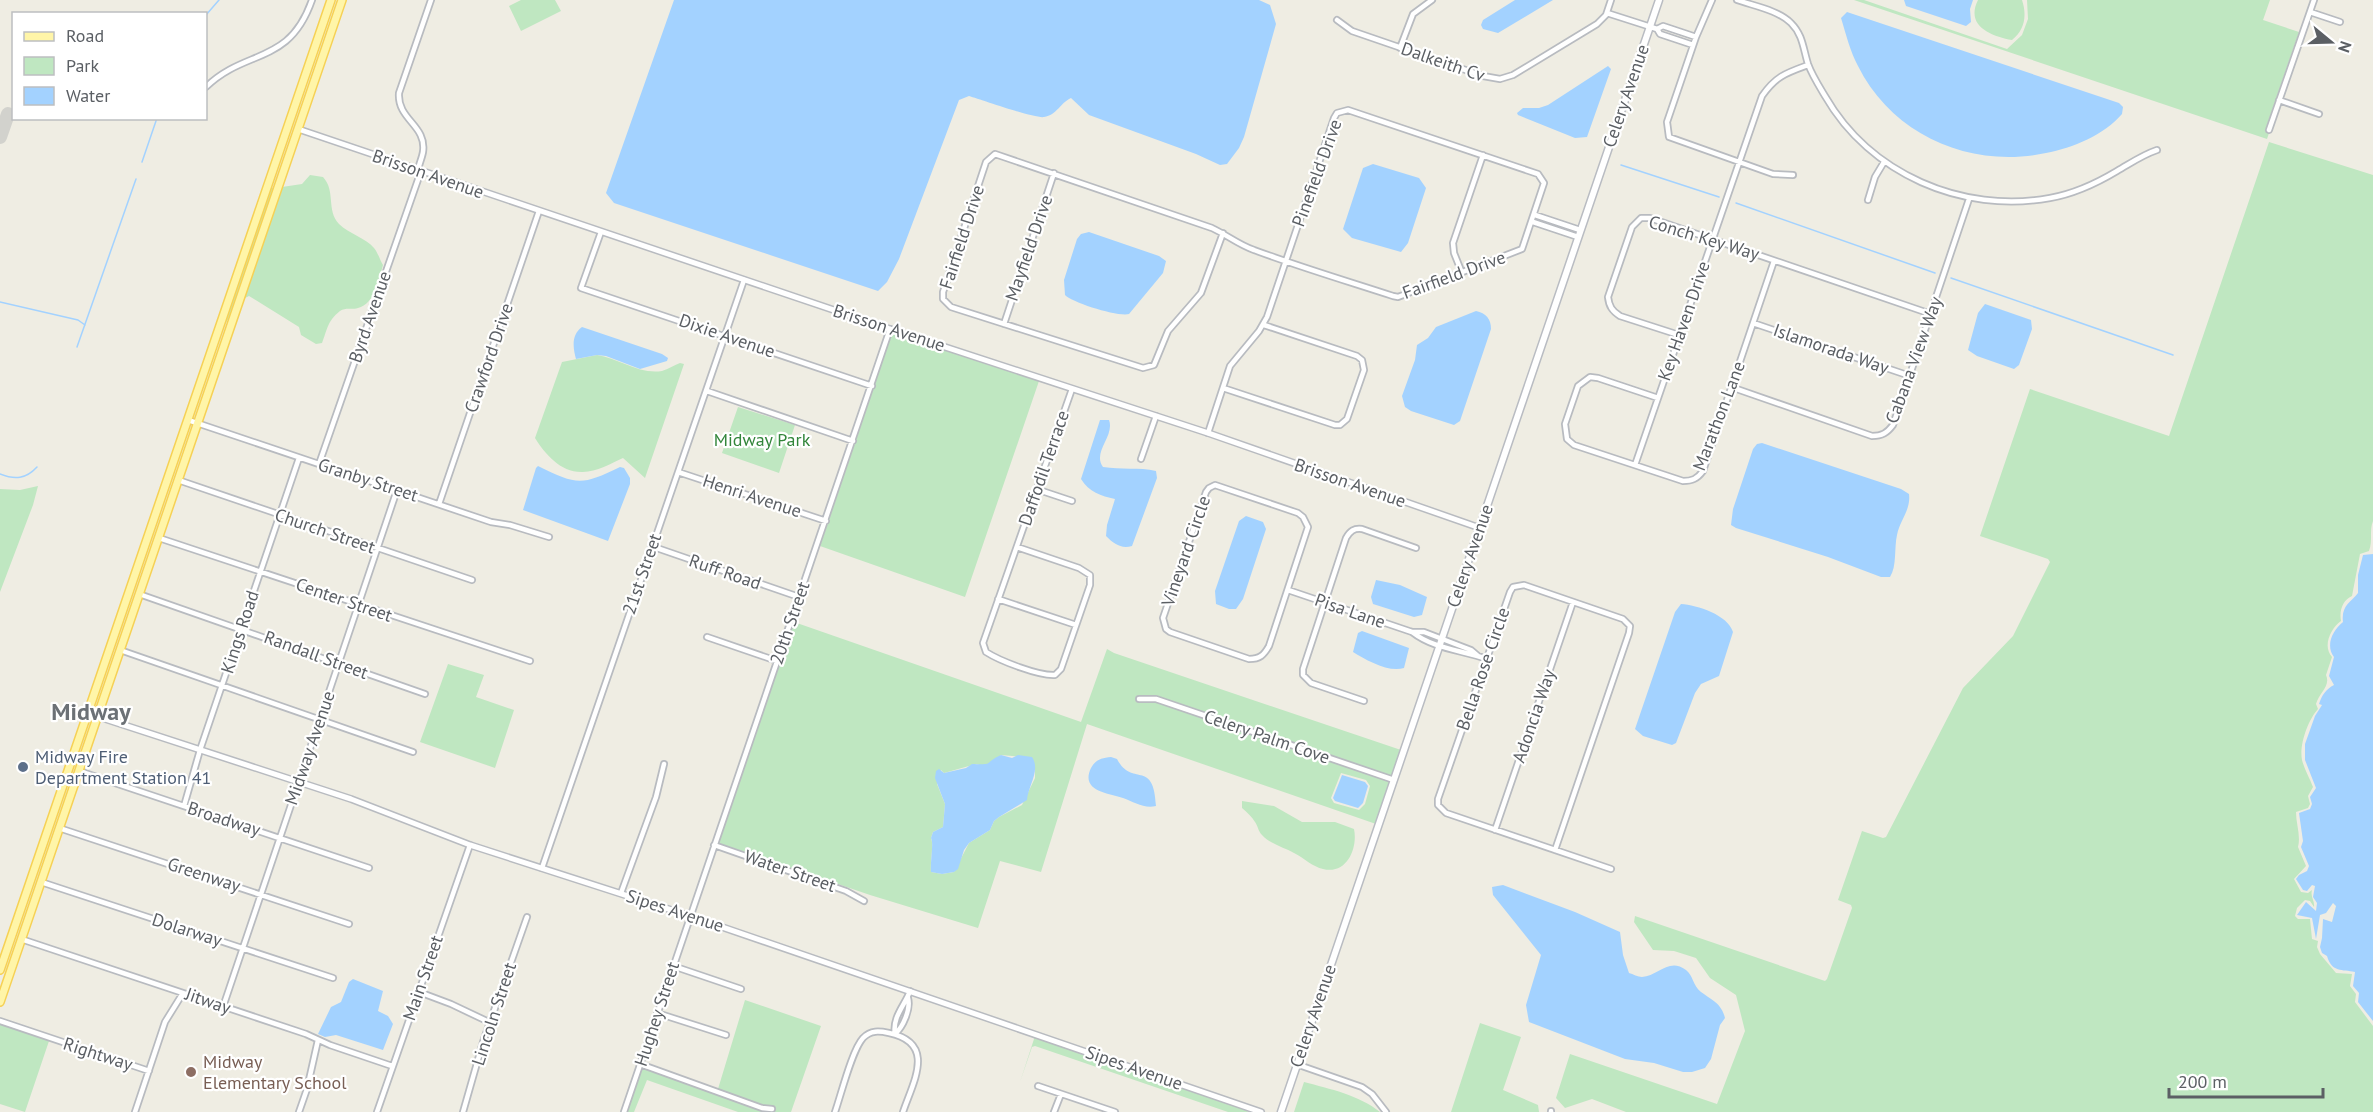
<svg xmlns="http://www.w3.org/2000/svg" width="2373" height="1112" font-family="'PT Sans',sans-serif">
	<rect width="100%" height="100%" fill="#efede3"/>
	<path fill="#bfe7c1" fill-rule="evenodd" d="M521,0H555L561,11L521,31L509,6Z
		M1854,0H1864L2007,49L2022,35L2028,19L2027,0H2270L2263,20L2299,32L2265,131L2269,133L2267,139Z
		M1978,0H2022C2027,15 2025,30 2012,40C1991,36 1965,26 1978,0Z
		M2269,142L2373,175V521C2369,531 2373,540 2369,551L2360,554L2352,596C2343,600 2339,610 2341,621C2331,628 2322,646 2332,657L2326,675C2331,686 2319,693 2316,704L2318,709C2308,720 2299,745 2302,760C2304,768 2310,779 2313,787L2308,796L2310,804L2308,808L2296,812C2296,824 2301,836 2298,847L2306,866L2294,879L2301,892L2308,893L2312,890C2310,897 2315,901 2314,907L2310,901L2305,900L2297,908L2295,916L2298,919H2310L2312,939L2318,941L2319,935L2317,947L2320,954L2336,973L2352,974L2350,986L2356,994L2355,1002L2373,1026V1112H1626L1592,1099L1565,1108L1556,1098L1570,1054L1717,1104L1745,1031L1736,995L1710,978L1696,958L1674,951L1653,950L1634,922L1635,916L1825,981L1827,979L1852,908L1851,905L1838,900L1862,831L1883,838L1886,837L1963,688L2013,636L2050,562L2048,559L1980,536L2030,389L2169,436Z
		M310,175L323,177C336,191 326,210 339,224C349,234 366,238 374,248C378,253 380,260 383,265C379,279 375,304 358,308C351,310 346,307 340,311C327,321 327,331 322,343L316,344L301,335L299,327L249,296L243,299L282,187L302,184Z
		M270,188H275L234,309L221,331Z
		M892,333L1039,381L965,597L820,546Z
		M597,355C618,358 640,375 662,371C668,369 675,365 680,363L684,364L645,478L623,458C612,463 596,472 583,472C561,473 545,454 535,438L562,362Z
		M738,407L795,425L779,473L722,453Z
		M38,486L33,505L0,592V489L20,490Z
		M794,622L1081,722L1107,649L1114,653L1401,750L1392,777L1157,697H1136L1137,702H1156L1390,782L1376,824L1087,724L1041,872L1000,861L978,928L870,895L718,843ZM1001,755L1024,757L1035,769V778L1022,805L999,817L994,821L990,830L969,843L954,872L942,874L931,872C930,861 934,845 931,838L933,832L943,827L945,804L937,784L941,770L944,773L976,764L983,766L992,763ZM1341,773L1366,780L1370,786L1365,804L1359,810L1334,803L1331,798Z
		M448,664L484,675L476,697L514,710L495,768L420,742Z
		M1242,801L1274,806L1302,822H1335L1354,829C1358,848 1347,875 1323,869C1313,867 1304,858 1294,853C1284,847 1270,844 1262,835C1258,831 1258,826 1255,822C1252,817 1247,812 1242,808Z
		M745,1000L821,1026L791,1112H738L647,1080L634,1112H627L642,1068L761,1110L774,1111V1106L763,1105L718,1089Z
		M1480,1023L1521,1037L1503,1090L1538,1105L1539,1112H1451Z
		M0,1024L49,1041L25,1112L0,1104Z
		M1033,1036L1230,1104L1249,1112H1228L1035,1046L1032,1047L1020,1082L1034,1039Z
		M1304,1082C1330,1089 1359,1095 1380,1112H1294Z"/>
	<path fill="#a3d2ff" d="M674,0H1259L1270,5L1276,24L1244,137L1239,148L1227,164L1220,165L1196,154L1089,115L1071,98C1060,103 1057,115 1044,117C1036,119 982,100 969,96L959,100L899,259L887,282L878,291L614,203L606,193Z
		M1515,0H1553L1498,33L1483,29L1481,25L1483,20Z
		M1904,0H1973L1970,9L1971,22L1966,26L1906,6Z
		M1847,12L2119,103L2123,107L2122,114C2104,135 2073,148 2046,153C1971,169 1893,136 1858,66C1850,51 1846,34 1841,18Z
		M1608,66L1611,69L1587,137L1575,138L1518,115L1517,113L1523,108H1539L1548,105Z
		M1373,164L1419,178L1426,188L1408,243L1401,252L1352,238L1343,229L1363,168Z
		M1089,232L1159,256L1166,261L1163,273L1129,314C1118,317 1073,303 1065,295L1064,280L1077,239L1081,234Z
		M1985,304L2031,320L2032,329L2019,365L2014,369L1977,356L1968,350L1978,313Z
		M1476,311C1486,313 1491,319 1491,329L1460,421L1454,425L1411,411L1405,407L1402,396L1415,360L1417,345L1428,338L1436,327Z
		M582,327L662,354L668,358L667,361L640,369L606,356L597,355L576,359C573,348 571,335 582,327Z
		M1100,420H1109C1115,436 1092,452 1103,467C1121,470 1139,467 1156,471L1157,478L1132,546C1121,549 1114,544 1106,536L1107,525L1115,499C1101,496 1089,492 1081,479Z
		M1762,443L1901,489L1909,494C1911,510 1900,520 1897,535C1894,548 1897,566 1890,577H1881L1828,557L1736,528L1731,525L1733,509L1753,449L1757,444Z
		M538,466C577,485 581,486 620,467L624,468L630,478V484L608,541L523,510L536,468Z
		M1246,516L1263,522L1266,529L1243,599L1236,609H1229L1216,604L1215,591L1239,521Z
		M2373,554V1021L2358,1002L2359,993L2353,986L2355,972C2342,969 2332,973 2327,956L2322,953L2320,947L2322,938L2323,919L2332,922L2336,906L2333,903L2326,913L2320,915L2316,939L2312,918L2297,915L2306,902L2316,911L2317,903L2313,897L2315,886L2312,885L2307,891L2303,890L2296,879L2299,875L2307,871L2309,866L2301,847L2303,841L2299,813L2310,809L2312,804L2310,797L2316,788L2305,760V744L2315,716L2322,705L2319,704C2322,695 2326,689 2334,685L2329,676L2334,657C2325,645 2333,630 2343,622C2341,606 2350,603 2358,593V575L2363,555Z
		M1376,580L1400,585L1427,597L1422,615L1414,617L1373,604L1371,597Z
		M1681,604C1697,605 1728,615 1733,632L1719,676L1701,684L1695,693L1676,743L1672,745L1643,736L1635,729L1675,612Z
		M1362,631L1409,648L1404,668C1389,673 1366,660 1353,652L1358,633Z
		M1001,755L1012,758L1018,755L1032,757C1041,770 1028,786 1027,800L999,817L994,821L990,830L969,843L964,850L958,869L954,872L942,874L931,872C930,862 934,843 931,838L933,832L943,827L945,804L935,778L936,771L939,769L944,773L966,768L972,764C996,765 983,763 1001,755Z
		M1111,757L1117,759C1132,788 1154,758 1156,806C1144,809 1134,802 1123,798C1108,793 1080,791 1091,768C1096,759 1102,758 1111,757Z
		M1342,775L1365,782L1368,786L1363,803L1358,808L1335,801L1333,798Z
		M1503,885L1575,912L1620,932L1623,955L1629,973C1633,974 1638,977 1642,977C1658,976 1669,957 1686,970C1693,975 1693,986 1701,992C1713,1001 1721,1003 1725,1018L1720,1025L1711,1059L1705,1068L1692,1072H1683L1654,1063L1625,1059L1529,1022L1526,1005L1541,955L1493,895L1492,887Z
		M353,979L383,991L378,1011L388,1016L393,1024L383,1050L336,1035L325,1037L318,1034L331,1007L341,1002L349,982Z"/>
	<g fill="none" stroke-linecap="round" stroke-linejoin="round">
		<path stroke="#a3d2ff" stroke-width="1.5" d="M206,15L219,0
			M142,162L157,118
			M1621,165L1719,197
			M1736,203L1935,273
			M1951,278L2173,355
			M0,302L78,320L85,325
			M77,347L136,179
			M0,474C15,480 26,479 37,467"/>
		<path stroke="#d2d2cd" stroke-width="14" d="M0,137L8,114"/>
		<defs>
			<path id="minor" d="M1712,0L1696,37L1667,122L1669,137L1773,174L1793,175
				M1737,0C1754,6 1778,10 1791,23C1803,35 1803,48 1808,64C1812,75 1819,86 1825,96C1870,174 1962,214 2050,198C2073,194 2097,183 2117,171C2131,163 2142,155 2157,150
				M2310,12L2340,22
				M1607,13L1657,29L1663,26L1696,37
				M1337,20L1352,31L1483,76L1500,79L1513,75L1597,24L1606,15L1611,0
				M1657,29L1660,34L1693,45
				M1400,48L1413,14L1432,0
				M206,87C246,48 289,66 312,0
				M2279,100L2319,114
				M2269,130L2314,0
				M418,170C419,164 422,158 423,152C427,125 397,120 399,93L431,0
				M1868,200L1875,177L1884,162
				M1535,215L1580,230
				M1533,222L1578,237
				M601,232L581,288L872,386
				M1462,273L1454,253L1453,243L1483,155
				M1753,323L1910,376
				M1004,324L1054,173
				M1679,335L1620,316C1612,311 1609,306 1608,297L1632,227L1641,218H1650L1931,314
				M1731,387L1872,436C1882,436 1887,433 1893,425L1969,199
				M1223,388L1335,425H1340L1347,419L1364,370L1362,360L1357,356L1264,325
				M707,391L853,441
				M1658,398L1598,378L1590,377L1578,386L1565,424L1567,439L1574,445L1683,481C1692,481 1697,479 1703,471L1774,261
				M188,420L491,522L510,525L549,537
				M1208,433L1230,366L1259,331L1267,317L1334,118L1337,113L1348,110L1538,174L1544,183L1522,249L1398,297L1393,296C1347,281 1300,267 1254,250C1239,245 1227,235 1212,228L995,154L986,162L943,292V299L951,307L1143,368L1154,365L1168,331L1201,293L1223,233
				M1141,459L1156,416
				M319,464L421,171
				M1635,465L1762,96C1776,76 1786,73 1808,65
				M678,472L826,521
				M178,480L472,580
				M1215,485L1298,513L1303,517L1308,527L1269,646C1264,655 1260,659 1249,659L1170,632L1166,629L1163,618L1206,492L1209,488Z
				M1036,489L1072,501
				M439,504L539,211
				M159,538L530,661
				M651,546L799,597
				M1017,547L1079,568L1090,575V585L1061,669L1055,675C1039,676 1000,661 986,652L983,643L1072,389
				M1288,590L1412,632H1424L1471,650L1478,656
				M139,594L425,694
				M998,599L1076,625
				M1412,632C1434,649 1461,650 1487,659
				M707,637L777,661
				M120,650L413,752
				M1139,699H1156L1394,780
				M1364,701L1311,683L1303,675V669L1346,538C1350,531 1354,528 1362,529L1416,548
				M79,771L369,868
				M184,806L200,750L299,458
				M59,828L349,924
				M1495,830L1573,602
				M714,845L846,891L864,901
				M1555,850L1629,633L1630,626L1623,619L1524,585L1513,587L1510,592L1438,799V805L1446,813L1611,869
				M542,868L744,280
				M41,882L333,978
				M621,893L656,797L664,764
				M21,939L306,1034L330,1045L392,1066
				M673,966L741,989
				M419,992L451,1004L491,1023
				M223,1007L397,490
				M657,1013L726,1035
				M0,1021L149,1071
				M895,1034C892,1017 905,1005 910,991
				M895,1034C903,1027 911,1009 908,998
				M640,1064L762,1108L772,1109
				M1296,1064L1362,1087L1372,1094L1386,1112
				M1038,1086L1115,1112
				M135,1112L165,1022L183,993
				M299,1112L307,1089L318,1040
				M377,1112L470,845
				M463,1112L483,1042L527,917
				M624,1112L890,329
				M835,1112C841,1095 852,1050 863,1038C871,1030 879,1031 889,1033C937,1043 913,1082 903,1112
				M1054,1112L1061,1094
				M1551,1112V1111"/>
			<path id="tertiary" d="M298,129L890,329L1208,433L1480,528
				M87,713L351,799L470,845L690,916L1261,1112"/>
			<path id="secondary" d="M1281,1112L1659,0"/>
			<path id="primary" d="M0,970L331,0
				M0,1002L342,0"/>
		</defs>
		<use href="#minor" stroke="#b8bbc0" stroke-width="8"/>
		<use href="#tertiary" stroke="#b8bbc0" stroke-width="8"/>
		<use href="#secondary" stroke="#b9bcc2" stroke-width="9"/>
		<use href="#primary" stroke="#f6d155" stroke-width="10"/>
		<use href="#minor" stroke="#fff" stroke-width="4.5"/>
		<use href="#tertiary" stroke="#fff" stroke-width="5"/>
		<use href="#secondary" stroke="#fff" stroke-width="6"/>
		<use href="#primary" stroke="#fff5a8" stroke-width="7"/>
	</g>
	<circle fill="#5c6f8a" stroke="#fff" stroke-width="2" cx="23" cy="767" r="6"/>
	<circle fill="#8d6e63" stroke="#fff" stroke-width="2" cx="191" cy="1072" r="6"/>
	<g text-anchor="middle" stroke-width="4.5" stroke-linejoin="round" paint-order="stroke">
		<g font-size="18" fill="#5b5f64" stroke="#fff">
			<text transform="translate(1443 62) rotate(19)" y="6">Dalkeith Cv</text>
			<text transform="translate(1626 96) rotate(-71)" y="6">Celery Avenue</text>
			<text transform="translate(1317 173) rotate(-70)" y="6">Pinefield Drive</text>
			<text transform="translate(428 174) rotate(19)" y="6">Brisson Avenue</text>
			<text transform="translate(962 237) rotate(-72)" y="6">Fairfield Drive</text>
			<text transform="translate(1704 238) rotate(17)" y="6">Conch Key Way</text>
			<text transform="translate(1029 248) rotate(-71)" y="6">Mayfield Drive</text>
			<text transform="translate(1454 275) rotate(-20)" y="6">Fairfield Drive</text>
			<text transform="translate(370 317) rotate(-71)" y="6">Byrd Avenue</text>
			<text transform="translate(1684 321) rotate(-71)" y="6">Key Haven Drive</text>
			<text transform="translate(889 328) rotate(18)" y="6">Brisson Avenue</text>
			<text transform="translate(727 336) rotate(19)" y="6">Dixie Avenue</text>
			<text transform="translate(1831 349) rotate(19)" y="6">Islamorada Way</text>
			<text transform="translate(489 358) rotate(-71)" y="6">Crawford Drive</text>
			<text transform="translate(1914 360) rotate(-70)" y="6">Cabana View Way</text>
			<text transform="translate(1719 416) rotate(-69)" y="6">Marathon Lane</text>
			<text transform="translate(1044 468) rotate(-71)" y="6">Daffodil Terrace</text>
			<text transform="translate(368 480) rotate(18)" y="6">Granby Street</text>
			<text transform="translate(1350 483) rotate(19)" y="6">Brisson Avenue</text>
			<text transform="translate(752 496) rotate(18)" y="6">Henri Avenue</text>
			<text transform="translate(325 531) rotate(19)" y="6">Church Street</text>
			<text transform="translate(1186 551) rotate(-71)" y="6">Vineyard Circle</text>
			<text transform="translate(1470 556) rotate(-71)" y="6">Celery Avenue</text>
			<text transform="translate(725 572) rotate(19)" y="6">Ruff Road</text>
			<text transform="translate(642 574) rotate(-71)" y="6">21st Street</text>
			<text transform="translate(344 600) rotate(19)" y="6">Center Street</text>
			<text transform="translate(1350 611) rotate(19)" y="6">Pisa Lane</text>
			<text transform="translate(790 623) rotate(-71)" y="6">20th Street</text>
			<text transform="translate(240 632) rotate(-72)" y="6">Kings Road</text>
			<text transform="translate(316 655) rotate(20)" y="6">Randall Street</text>
			<text transform="translate(1483 669) rotate(-71)" y="6">Bella Rose Circle</text>
			<text transform="translate(1534 716) rotate(-71)" y="6">Adoncia Way</text>
			<text transform="translate(1267 737) rotate(19)" y="6">Celery Palm Cove</text>
			<text transform="translate(310 748) rotate(-71)" y="6">Midway Avenue</text>
			<text transform="translate(224 819) rotate(18)" y="6">Broadway</text>
			<text transform="translate(790 871) rotate(19)" y="6">Water Street</text>
			<text transform="translate(204 875) rotate(18)" y="6">Greenway</text>
			<text transform="translate(675 911) rotate(18)" y="6">Sipes Avenue</text>
			<text transform="translate(187 930) rotate(18)" y="6">Dolarway</text>
			<text transform="translate(423 978) rotate(-71)" y="6">Main Street</text>
			<text transform="translate(208 1001) rotate(19)" y="6">Jitway</text>
			<text transform="translate(494 1014) rotate(-72)" y="6">Lincoln Street</text>
			<text transform="translate(657 1014) rotate(-72)" y="6">Hughey Street</text>
			<text transform="translate(1313 1016) rotate(-71)" y="6">Celery Avenue</text>
			<text transform="translate(98 1054) rotate(18)" y="6">Rightway</text>
			<text transform="translate(1134 1068) rotate(19)" y="6">Sipes Avenue</text>
		</g>
		<g font-size="18" fill="#32853a" stroke="#fff">
			<text x="762" y="446">Midway Park</text>
		</g>
		<g font-size="18" fill="#4e5e75" stroke="#fff" text-anchor="start">
			<text x="35" y="763">Midway Fire<tspan x="35" dy="21">Department Station 41</tspan></text>
		</g>
		<g font-size="18" fill="#785e54" stroke="#fff" text-anchor="start">
			<text x="203" y="1068">Midway<tspan x="203" dy="21">Elementary School</tspan></text>
		</g>
		<g font-size="24" font-weight="bold" fill="#6c7176" stroke="#fff">
			<text x="91" y="720">Midway</text>
		</g>
	</g>
	<rect x="12" y="12" width="195" height="108" fill="#ffffff" stroke="#bdbfc1" stroke-width="1.5"/>
	<rect x="24" y="32" width="30" height="9" fill="#fff5a8" stroke="#bdbfc1" stroke-width="1.5"/>
	<text x="66" y="42" font-size="18" fill="#5b5f64">Road</text>
	<rect x="24" y="57" width="30" height="18" fill="#bfe7c1" stroke="#bdbfc1" stroke-width="1.5"/>
	<text x="66" y="72" font-size="18" fill="#5b5f64">Park</text>
	<rect x="24" y="87" width="30" height="18" fill="#a3d2ff" stroke="#bdbfc1" stroke-width="1.5"/>
	<text x="66" y="102" font-size="18" fill="#5b5f64">Water</text>
	<g transform="translate(2331 42) rotate(109)" stroke="#ffffff" stroke-width="4.5" paint-order="stroke">
	<path d="M0-4.5L10 22L0 15L-10 22Z" fill="#5b5f64"/>
	<text y="-9" font-size="16" font-weight="bold" text-anchor="middle" fill="#5b5f64">N</text>
	</g>
	<path d="M2169 1088v9h154v-9" fill="none" stroke="#5b5f64" stroke-width="3"/>
	<text x="2178" y="1088" font-size="18" fill="#5b5f64" stroke="#ffffff" stroke-width="4.5" paint-order="stroke">200 m</text>
</svg>
